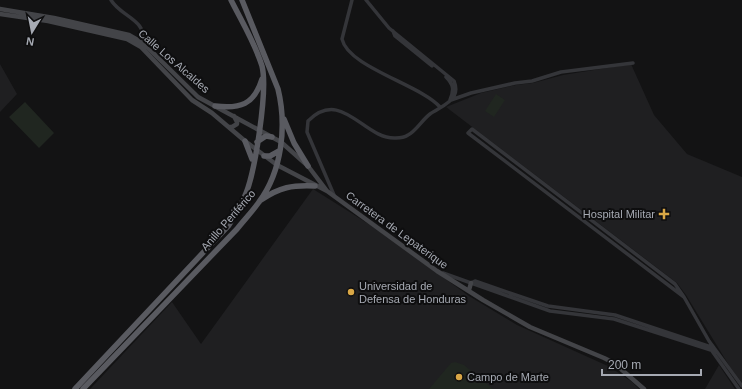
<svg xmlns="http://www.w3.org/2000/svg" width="742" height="389" font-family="Helvetica,sans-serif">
	<rect width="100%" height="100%" fill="#131314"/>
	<path fill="#1f1f21" d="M0,64L17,94L0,112Z
		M631,64L654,115L687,154L742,177V383L730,367L686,295L677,283L446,107L481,93L516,85L533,83L563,75Z
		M313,189L375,228L469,296L517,325L610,367L632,382L639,389H90L172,302L201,344Z
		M719,365L735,389H705Z"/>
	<path fill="#202620" d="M496,94L505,100L494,117L485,111Z
		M25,102L54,133L39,148L9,117Z
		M455,362L464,365L493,389H429L451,363Z"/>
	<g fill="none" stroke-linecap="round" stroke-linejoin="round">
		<path stroke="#343539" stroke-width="3.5" d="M111,0C121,17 147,19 143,43
			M352,0L342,39C348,67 421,85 440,107
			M393,31L395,36L432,66
			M446,77C454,85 454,90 450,100
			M451,100L471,93L515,83L532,81L561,72L633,63
			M334,195L307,132L308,121C342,87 364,140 396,138C399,138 405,137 408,135C416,131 422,120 430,114C437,109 450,104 454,96C457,91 456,86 454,81L389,28L366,0
			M443,273L550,311L614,319L717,352
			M471,283L475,281L548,306L615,315L714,348
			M684,297L468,133L472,129L675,284L684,297L709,341L742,386
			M712,351L739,389"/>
		<path stroke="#434448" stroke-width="4.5" d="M0,9L54,18L129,35L143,43L198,97L281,142L308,166L327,191
			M0,14L48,21L127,39L141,47L192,100L212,113L245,141L277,165L327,191L437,271L483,300L530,327L604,358L614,363L644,389
			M229,127H232L237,124V122L234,116
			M469,290L471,283"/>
		<path stroke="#595a60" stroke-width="5.5" d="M215,106C240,109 254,105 262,79
			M284,119L294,143L308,166
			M245,141L252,159
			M257,142L266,136L272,137
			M264,156H270L279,151
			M261,200C280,187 292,185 315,186
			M75,389L229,225C234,216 240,207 244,198C255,175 268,90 262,66C255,43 242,22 231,0
			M83,389L237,229C244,220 252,212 259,202C282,171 287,126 278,89L242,0"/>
	</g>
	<g fill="#d9a746" stroke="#0e0e0f" stroke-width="1.5">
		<path d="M662 208h4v4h4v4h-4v4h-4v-4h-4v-4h4z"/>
		<circle cx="351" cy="292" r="4"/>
		<circle cx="459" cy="377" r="4"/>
	</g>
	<g text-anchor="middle" stroke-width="4" stroke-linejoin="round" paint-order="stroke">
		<g font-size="11" fill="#a6aab3" stroke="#0e0e0f">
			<text transform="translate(174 61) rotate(41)" y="4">Calle Los Alcaldes</text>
			<text transform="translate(228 220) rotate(-49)" y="4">Anillo Periférico</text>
			<text transform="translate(397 230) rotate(36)" y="4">Carretera de Lepaterique</text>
		</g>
		<g font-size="11" fill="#a6aab3" stroke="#0e0e0f" text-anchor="start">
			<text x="655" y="218" text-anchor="end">Hospital Militar</text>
			<text x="359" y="290">Universidad de<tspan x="359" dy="13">Defensa de Honduras</tspan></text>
			<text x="467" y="381">Campo de Marte</text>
		</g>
	</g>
	<g transform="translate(32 32) rotate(190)" stroke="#0e0e0f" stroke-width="3" paint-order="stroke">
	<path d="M0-3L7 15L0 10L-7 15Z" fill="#a6aab3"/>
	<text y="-6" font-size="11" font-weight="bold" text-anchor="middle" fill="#a6aab3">N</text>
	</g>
	<path d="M602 369v6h99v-6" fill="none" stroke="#a6aab3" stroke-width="2"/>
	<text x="608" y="369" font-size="12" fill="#a6aab3" stroke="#0e0e0f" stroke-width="3" paint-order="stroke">200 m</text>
</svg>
